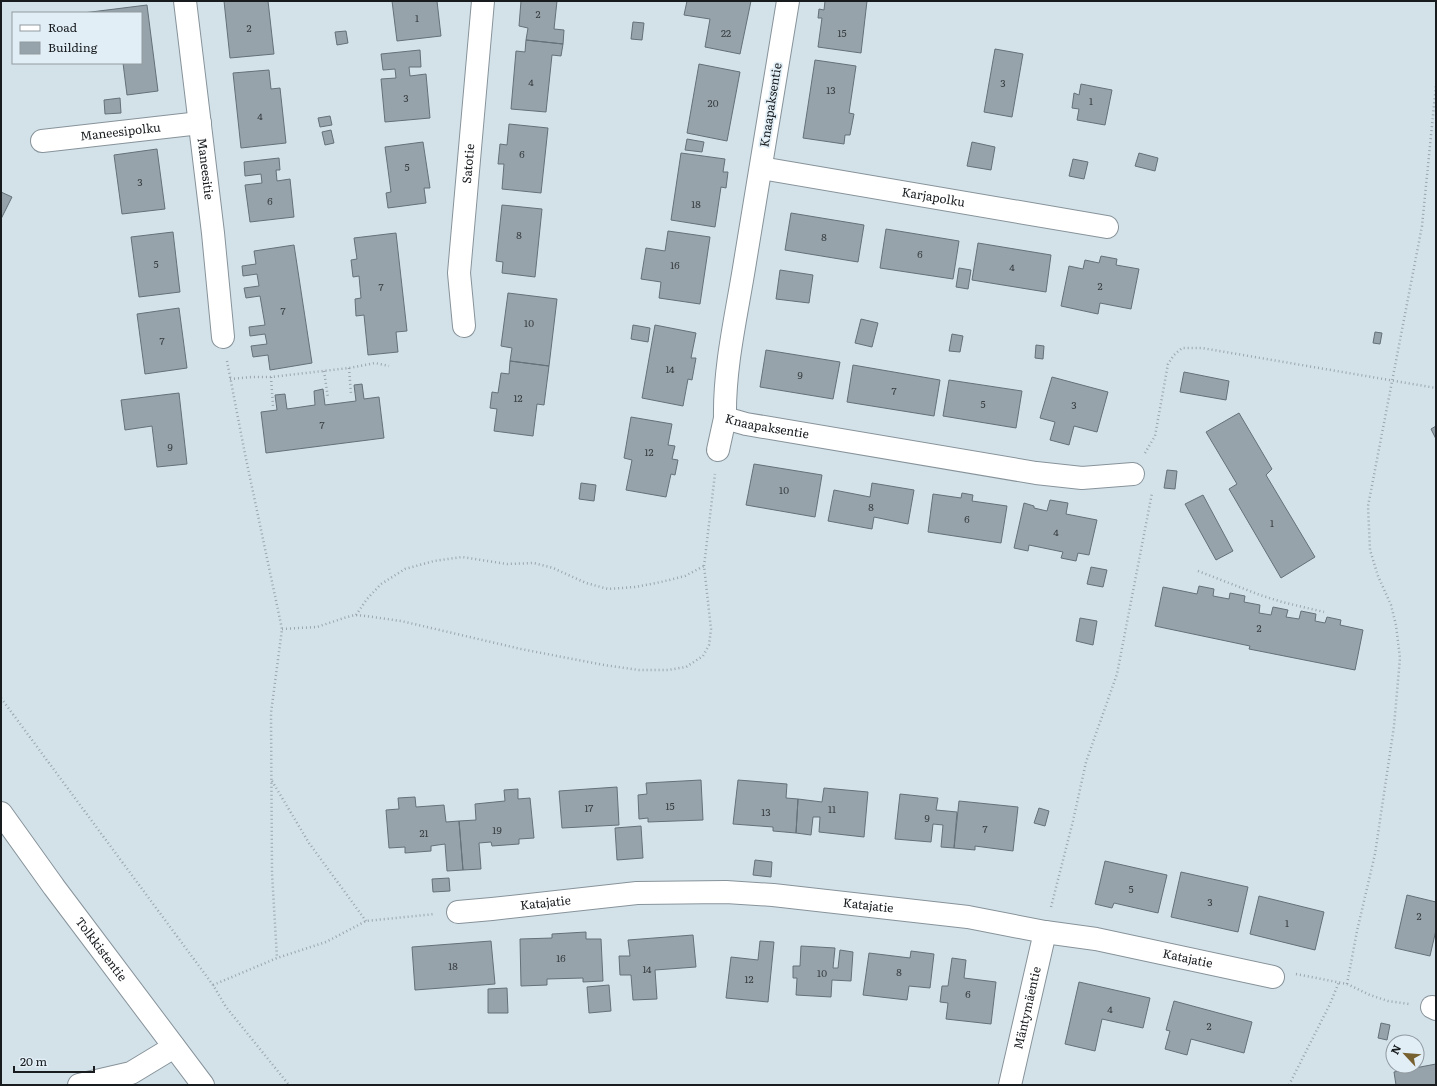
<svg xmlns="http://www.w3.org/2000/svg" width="1437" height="1086" font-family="Literata,serif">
	<rect width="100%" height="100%" fill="#d3e1e9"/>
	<path fill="#96a3aa" stroke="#657178" d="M224,1H268L274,54L230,58Z
		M392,1H437L441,36L397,41Z
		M521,1H557L554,29L564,30L563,44L526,40L528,28L519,26Z
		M687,1H751L740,54L705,47L710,19L684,15Z
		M825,1H867L861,53L818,47L822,18H818L819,9L824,10Z
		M147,5L158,91L127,95L123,63H141V13H83Z
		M633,22L644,23L642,40L631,39Z
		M346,31L348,43L337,45L335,32Z
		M526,40L563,44L561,56L552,55L546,112L511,109L516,51L525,52Z
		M995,49L1023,54L1012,117L984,112Z
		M420,50L421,67H409L410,76L426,74L430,118L385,122L381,79L396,78L395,69L383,70L381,54Z
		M815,60L856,66L849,113L854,114L850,135H845L844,144L803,138Z
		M699,64L740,72L727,141L687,133Z
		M269,70L271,89L280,88L286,143L241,148L233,73Z
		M1081,84L1112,90L1105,125L1077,120L1079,109L1072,108L1074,93L1079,95Z
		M120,98L121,113L105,114L104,100Z
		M330,116L332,125L320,127L318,118Z
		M509,124L548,128L541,193L502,189L504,164H498L500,144L507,145Z
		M331,130L334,143L325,145L322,132Z
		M687,139L704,142L702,152L685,150Z
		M423,142L430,188H424L426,203L388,208L386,193L391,192L385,147Z
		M972,142L995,147L991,170L967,166Z
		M157,149L165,209L122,214L114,155Z
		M681,153L725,159L723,172H728L726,188L721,187L715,227L671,220Z
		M1139,153L1158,158L1155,171L1135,166Z
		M279,158L280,170H276L277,181L290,179L294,217L250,222L245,185L262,183L261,174L245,176L244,162Z
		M1073,159L1088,162L1084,179L1069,176Z
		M1,192L12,197L1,219Z
		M502,205L542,209L535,277L502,273L503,262L496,261Z
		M791,213L864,225L858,262L785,250Z
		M886,229L959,241L953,279L880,268Z
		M668,231L710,237L700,304L659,298L661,282L641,279L646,248L665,251Z
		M173,232L180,292L139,297L131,237Z
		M396,233L407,331L396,332L398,352L368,355L364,315L356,316L355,299L361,298L359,276L353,277L351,260L357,259L354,238Z
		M978,243L1051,255L1046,292L972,280Z
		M294,245L312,363L270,370L268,355L253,357L251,346L267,344L265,334L250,336L249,327L265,325L260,296L246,298L244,288L259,286L257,274L243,276L242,266L256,264L254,251Z
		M1101,256L1117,259L1116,265L1139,269L1131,309L1100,303L1098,314L1061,306L1069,266L1083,269L1085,260L1099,263Z
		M959,268L971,270L968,289L956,287Z
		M780,270L813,275L809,303L776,299Z
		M508,293L557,299L549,366L510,361L512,348L501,346Z
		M179,308L187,368L145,374L137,314Z
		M861,319L878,323L872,347L855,343Z
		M633,325L650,328L648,342L631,339Z
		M655,325L696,333L691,358H696L692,380L688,379L683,406L642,398Z
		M1375,332L1382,333L1380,344L1373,343Z
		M952,334L963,336L960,352L949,351Z
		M1036,345L1044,346L1043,359L1035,358Z
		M766,350L840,362L833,399L760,387Z
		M510,361L549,366L544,405L537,404L533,436L494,431L497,409L490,408L492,392L498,393L501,373L509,374Z
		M853,365L940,380L934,416L847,402Z
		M1184,372L1229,381L1226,400L1180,392Z
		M1052,377L1108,392L1097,432L1074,426L1069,445L1050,440L1055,422L1040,418Z
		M949,380L1022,391L1016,428L943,416Z
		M362,384L364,399L379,397L384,438L266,453L261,412L277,410L275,395L285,394L287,409L315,405L314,391L323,389L325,405L356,401L354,385Z
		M179,393L187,464L157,467L152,426L125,430L121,400Z
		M1239,413L1272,469L1266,475L1315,557L1281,578L1229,489L1237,484L1206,432Z
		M631,417L672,424L668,445L675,446L672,459L678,460L675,475L671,474L666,497L626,490L632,460L624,458Z
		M1436,426V439L1431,429Z
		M754,464L822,475L815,517L746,505Z
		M1167,470L1177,471L1175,489L1164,488Z
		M581,483L596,485L594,501L579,499Z
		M872,483L914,490L908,524L874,517L872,529L828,521L834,490L870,497Z
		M962,493L973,495L972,501L1007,506L1001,543L928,532L933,494L961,498Z
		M1203,495L1233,551L1216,560L1185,504Z
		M1050,500L1068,503L1066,514L1097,520L1089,555L1078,553L1076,561L1061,558L1063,552L1029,545L1028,551L1014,548L1024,503L1034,506V508L1047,511Z
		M1091,567L1107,570L1103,587L1087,584Z
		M1199,586L1214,589L1213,596L1229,599L1230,593L1245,596L1244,602L1260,605L1259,613L1271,615L1273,607L1288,610L1286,617L1299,619L1301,611L1316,614L1315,621L1325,623L1327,617L1341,620L1340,625L1363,630L1355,670L1249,649L1250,646L1155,626L1163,587L1197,594Z
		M1080,618L1097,621L1093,645L1076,641Z
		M701,780L703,820L648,822V818L639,819L638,795L647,794L646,783Z
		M738,780L787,784L786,798L798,799L796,833L773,831V827L733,824Z
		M617,787L619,825L562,828L559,791Z
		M824,788L868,792L864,837L819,832L820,817H813L811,835L796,833L798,799L822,802Z
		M518,789V799L530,798L534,838L519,839V844L492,846L491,842L479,843L481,869L463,870L459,821L476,820L475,804L505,801L504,790Z
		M900,794L938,798L936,810L957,812L954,848L941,847L943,825L933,824L931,842L895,839Z
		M415,797L416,807L444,805L446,822L459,821L463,870L447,871L445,844L431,846V851L405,853V847L389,848L386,810L399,809L398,798Z
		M959,801L1018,807L1013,851L975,846V850L954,848Z
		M1039,808L1049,811L1045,826L1034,823Z
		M641,826L643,858L617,860L615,828Z
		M755,860L772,862L771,877L753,875Z
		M1105,861L1167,875L1158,913L1114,903L1112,908L1095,904Z
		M1181,872L1248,887L1238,932L1171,917Z
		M449,878L450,891L433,892L432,879Z
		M1407,895L1436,902V930L1430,956L1395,948Z
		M1259,896L1324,912L1315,950L1250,934Z
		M586,932V939H601L603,981L583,982V978L547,979V985L521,986L520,939L552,938V934Z
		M693,935L696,967L655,970L657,999L633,1000L631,975H620L619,956H630L628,940Z
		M491,941L495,984L415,990L412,947Z
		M760,941L774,942L768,1002L726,998L731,957L758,960Z
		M801,946L835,948L833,968H838L840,950L853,952L851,981L832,980L831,997L796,995L797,978H793V966H800Z
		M911,951L934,954L930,988L909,986L907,1000L863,995L869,953L910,958Z
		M952,958L966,960L964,978L996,982L991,1024L946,1019L948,1003L940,1002L942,986H948Z
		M1079,982L1150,998L1143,1028L1102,1019L1095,1051L1065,1044Z
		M609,985L611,1011L589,1013L587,987Z
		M507,988L508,1013H488V989Z
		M1174,1001L1252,1022L1244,1053L1191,1039L1187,1055L1165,1049L1170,1031L1166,1030Z
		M1381,1023L1390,1025L1387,1040L1378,1038Z
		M1436,1064V1085H1396L1394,1072Z"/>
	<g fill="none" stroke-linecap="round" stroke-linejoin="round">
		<defs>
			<g id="minor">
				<path id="s1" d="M185,1L213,233L223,337"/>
				<path id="s2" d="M788,1C774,88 760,175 745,262C737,313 724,366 725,418L746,424L1036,473L1082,478L1133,474"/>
				<path id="s3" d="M42,141L200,123"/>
				<path id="s4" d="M761,168L1107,227"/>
				<path id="s5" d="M464,326L459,273L483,1"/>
				<path d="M718,450L725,418"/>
				<path id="s6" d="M458,912L492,909L637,893L726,892L773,895L968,917L1045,932L1096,939L1273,977"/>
				<path d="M1432,1007L1436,1009"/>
				<path d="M79,1085L131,1073L174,1047"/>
				<path id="s7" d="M1010,1085L1045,932"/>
			</g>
			<g id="tertiary">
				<path id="s8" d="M1,813L54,887L203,1085"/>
			</g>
		</defs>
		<use href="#minor" stroke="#87939a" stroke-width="24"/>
		<use href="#tertiary" stroke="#87939a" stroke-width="24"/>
		<path stroke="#9aa5ac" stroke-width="2.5" stroke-dasharray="1 3" stroke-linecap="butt" d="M227,361L245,454L282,629L271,713L272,873L277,958
			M349,368L351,394
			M324,371L328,398
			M271,377L273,406
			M230,379L252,377H271L349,368L375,363L389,366
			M1145,453L1155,436L1168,364L1174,355L1182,348H1202L1436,388
			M1198,571L1260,595L1282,602L1324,612
			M356,615L367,599L381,584L405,569L434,561L462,557L507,564L534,563L553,568L586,583L608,589L635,587L661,582L685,576L704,566
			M282,629L317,627L347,617L355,615L366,616L401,621L521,649L604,665L639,670H668L686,667L703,656L709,645L711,629L704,566L715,474
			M1,698L213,985L226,1007L289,1085
			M272,781L309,843L366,921
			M1051,907L1073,821L1086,762L1117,674L1152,493
			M1296,974L1347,984L1370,995L1388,1001L1409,1004
			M1347,984L1357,931L1375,854L1394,726L1400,658L1396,625L1391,605L1378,576L1370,550L1368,506L1422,226L1436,85
			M213,985L277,958L326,942L366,921L435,914
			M1289,1085L1330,1004L1339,982"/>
		<use href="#minor" stroke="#fff" stroke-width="22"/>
		<use href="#tertiary" stroke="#fff" stroke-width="22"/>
	</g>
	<g text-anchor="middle" stroke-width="3.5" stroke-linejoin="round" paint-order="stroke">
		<g font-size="10" fill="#383e42">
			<text x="538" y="18">2</text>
			<text x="417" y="22">1</text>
			<text x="249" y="32">2</text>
			<text x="726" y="37">22</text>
			<text x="842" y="37">15</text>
			<text x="531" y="86">4</text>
			<text x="1003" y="87">3</text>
			<text x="831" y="94">13</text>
			<text x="406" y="102">3</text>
			<text x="1091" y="105">1</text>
			<text x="713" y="107">20</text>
			<text x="260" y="120">4</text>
			<text x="522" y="158">6</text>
			<text x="407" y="171">5</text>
			<text x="140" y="186">3</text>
			<text x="270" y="205">6</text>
			<text x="696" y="208">18</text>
			<text x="519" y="239">8</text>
			<text x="824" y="241">8</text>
			<text x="920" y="258">6</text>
			<text x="156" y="268">5</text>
			<text x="675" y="269">16</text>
			<text x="1012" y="271">4</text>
			<text x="1100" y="290">2</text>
			<text x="381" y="291">7</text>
			<text x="283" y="315">7</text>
			<text x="529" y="327">10</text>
			<text x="162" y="345">7</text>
			<text x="670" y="373">14</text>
			<text x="800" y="379">9</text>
			<text x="894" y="395">7</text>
			<text x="518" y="402">12</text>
			<text x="983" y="408">5</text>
			<text x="1074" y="409">3</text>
			<text x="322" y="429">7</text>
			<text x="170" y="451">9</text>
			<text x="649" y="456">12</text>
			<text x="784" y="494">10</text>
			<text x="871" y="511">8</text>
			<text x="967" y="523">6</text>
			<text x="1272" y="527">1</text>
			<text x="1056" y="536">4</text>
			<text x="1259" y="632">2</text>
			<text x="670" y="810">15</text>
			<text x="589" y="812">17</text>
			<text x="832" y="813">11</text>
			<text x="766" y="816">13</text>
			<text x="927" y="822">9</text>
			<text x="985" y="833">7</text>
			<text x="497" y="834">19</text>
			<text x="424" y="837">21</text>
			<text x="1131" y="893">5</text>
			<text x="1210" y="906">3</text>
			<text x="1419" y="920">2</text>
			<text x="1287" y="927">1</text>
			<text x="561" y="962">16</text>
			<text x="453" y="970">18</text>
			<text x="647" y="973">14</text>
			<text x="899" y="976">8</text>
			<text x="822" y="977">10</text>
			<text x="749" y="983">12</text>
			<text x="968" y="998">6</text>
			<text x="1110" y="1013">4</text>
			<text x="1209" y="1030">2</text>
		</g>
		<g font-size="12" fill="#181c1f" stroke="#e1eef6">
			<text transform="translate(771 105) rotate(-81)" y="4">Knaapaksentie</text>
			<text dy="4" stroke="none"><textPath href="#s3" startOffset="79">Maneesipolku</textPath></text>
			<text dy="4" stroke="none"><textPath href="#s5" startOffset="163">Satotie</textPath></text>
			<text dy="4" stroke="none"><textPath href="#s1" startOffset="169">Maneesitie</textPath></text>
			<text dy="4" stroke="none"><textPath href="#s4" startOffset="175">Karjapolku</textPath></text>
			<text dy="4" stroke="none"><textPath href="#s2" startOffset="465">Knaapaksentie</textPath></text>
			<text dy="4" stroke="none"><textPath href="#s6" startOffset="88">Katajatie</textPath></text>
			<text dy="4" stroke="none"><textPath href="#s6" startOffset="412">Katajatie</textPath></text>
			<text dy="4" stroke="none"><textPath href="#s8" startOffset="169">Tolkkistentie</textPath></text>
			<text dy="4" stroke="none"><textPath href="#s6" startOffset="736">Katajatie</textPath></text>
			<text dy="4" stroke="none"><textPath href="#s7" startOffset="79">Mäntymäentie</textPath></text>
		</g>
	</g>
	<rect width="1437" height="1086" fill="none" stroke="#181c1f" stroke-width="4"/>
	<rect x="12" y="12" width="130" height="52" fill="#e1eef6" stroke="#919aa0"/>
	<rect x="20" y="25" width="20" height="6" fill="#ffffff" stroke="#919aa0"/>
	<text x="48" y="32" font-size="12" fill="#181c1f">Road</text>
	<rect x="20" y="42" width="20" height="12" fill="#96a3aa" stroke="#919aa0"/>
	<text x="48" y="52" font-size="12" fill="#181c1f">Building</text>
	<g transform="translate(1405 1054) rotate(296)"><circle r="19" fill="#e1eef6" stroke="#919aa0"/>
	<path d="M0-3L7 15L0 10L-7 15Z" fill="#786131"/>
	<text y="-6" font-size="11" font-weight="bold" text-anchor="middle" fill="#181c1f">N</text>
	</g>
	<path d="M14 1066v6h80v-6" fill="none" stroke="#181c1f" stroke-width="2"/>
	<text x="20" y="1066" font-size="12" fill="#181c1f" stroke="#e1eef6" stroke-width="3" paint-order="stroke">20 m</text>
</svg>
